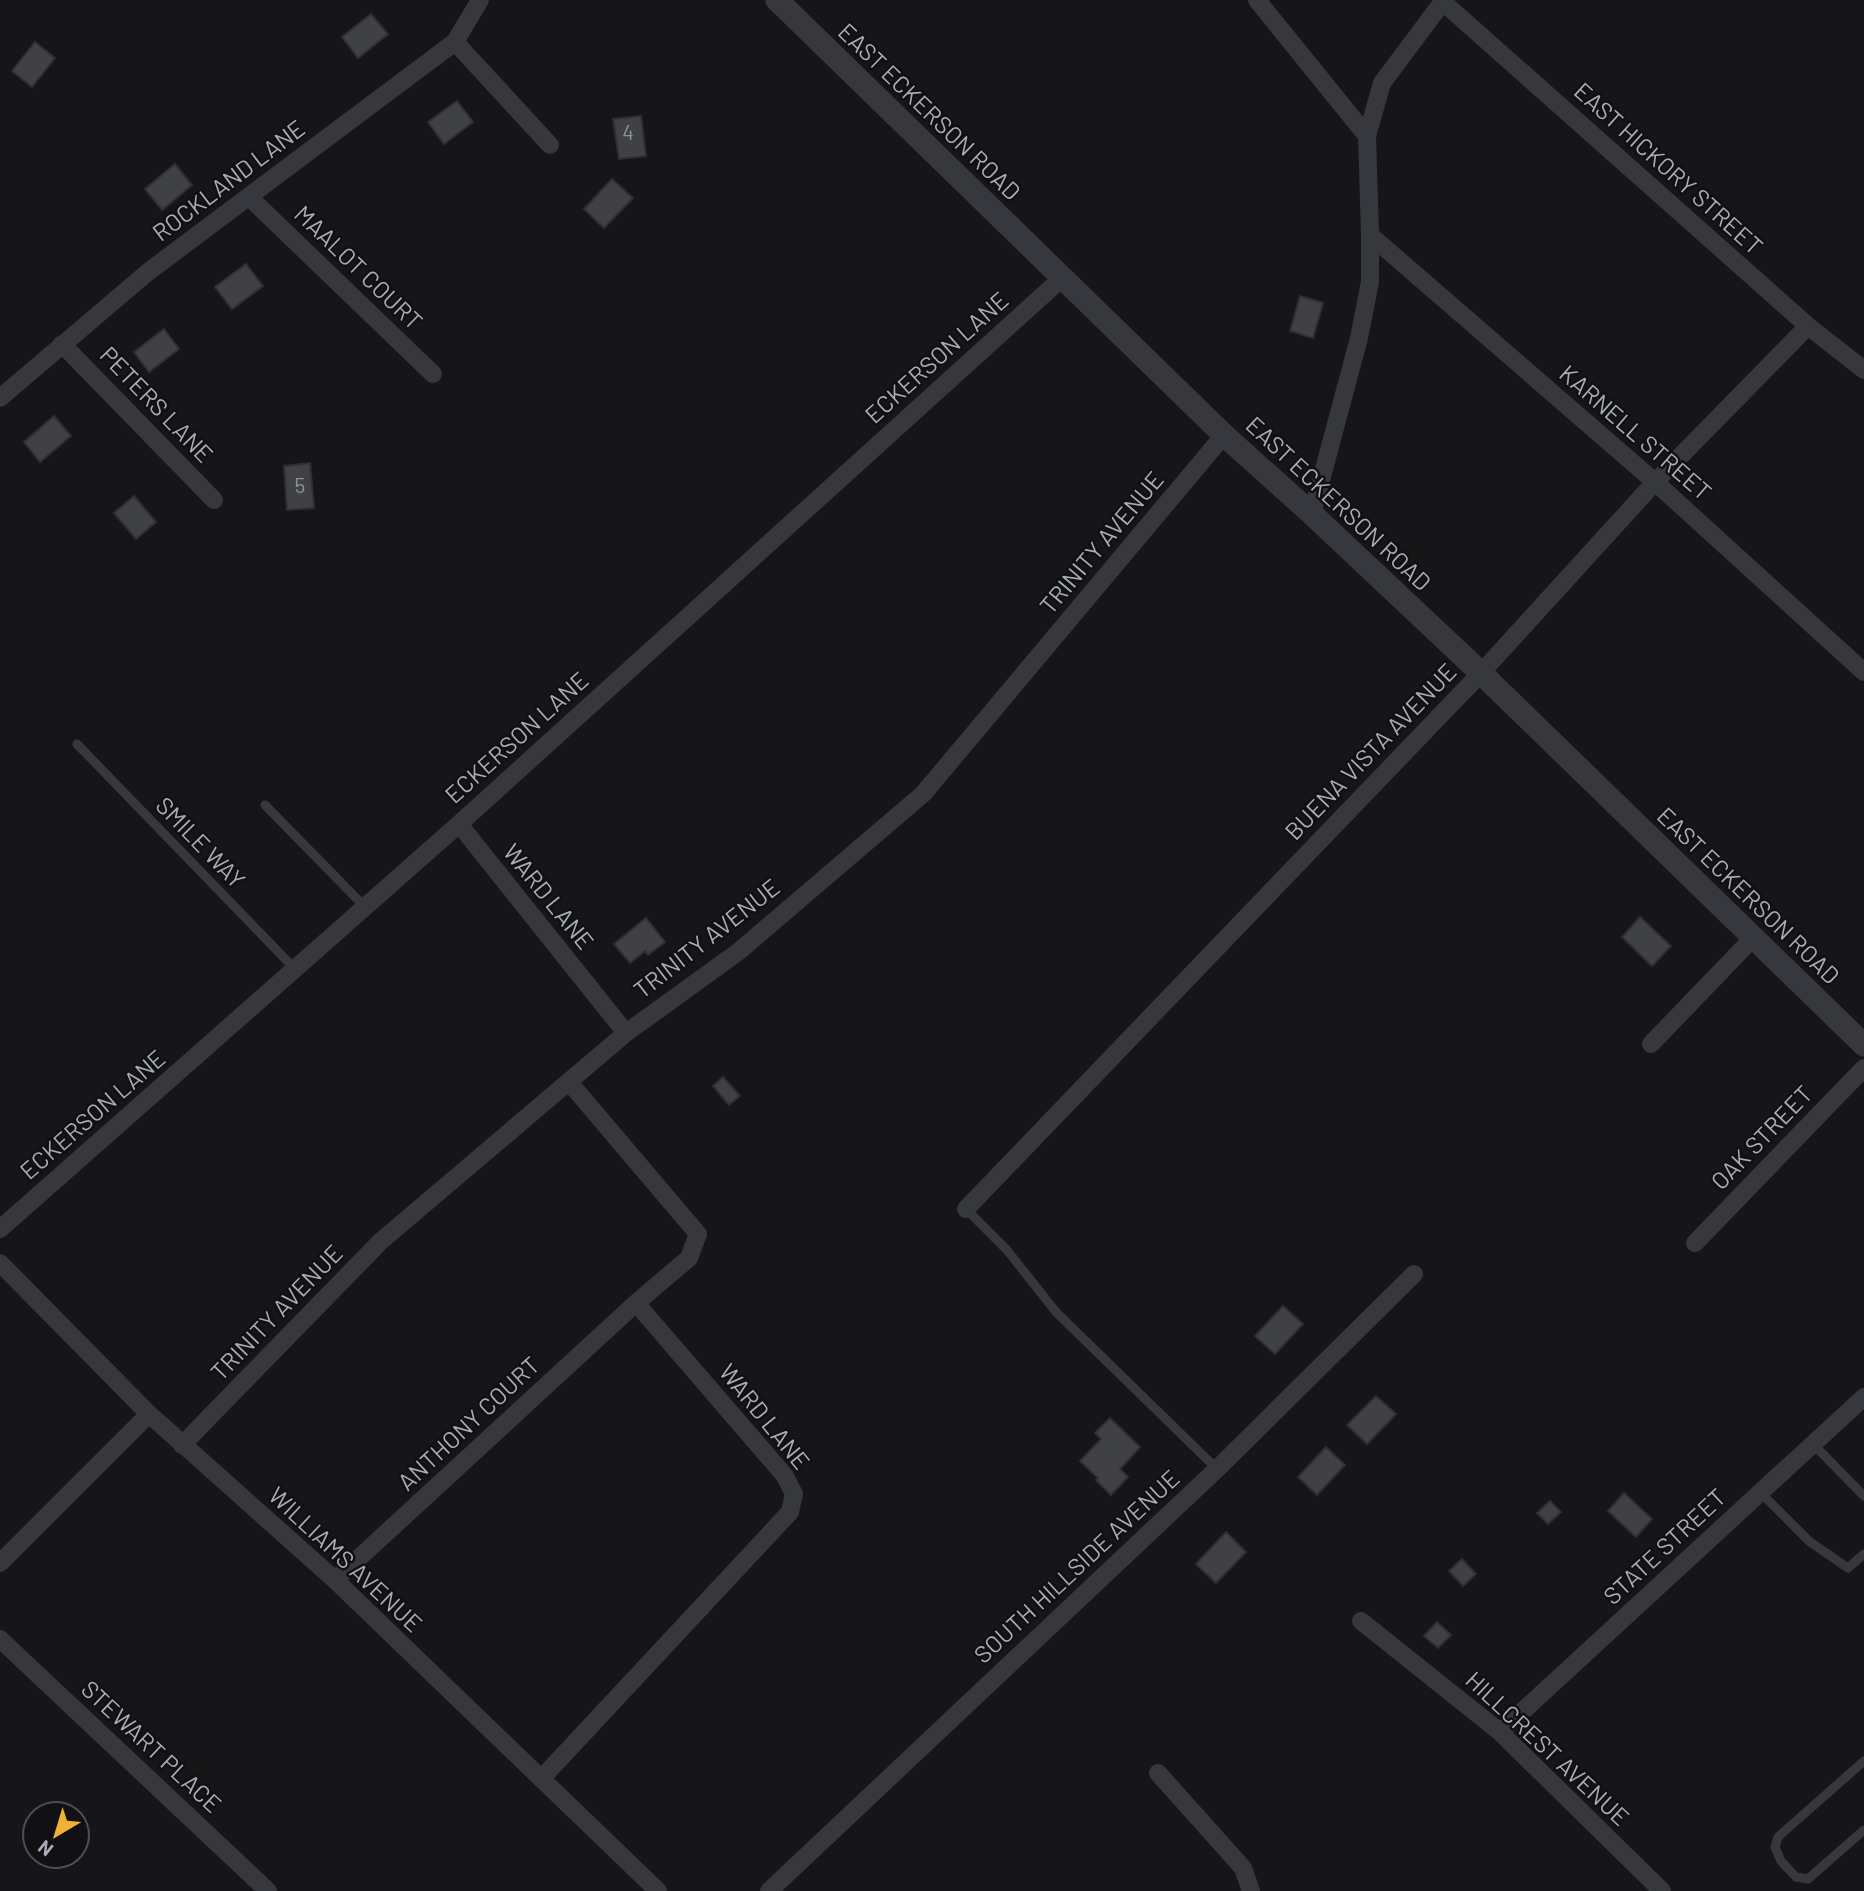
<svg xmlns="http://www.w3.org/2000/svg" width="1864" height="1891" font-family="Barlow,sans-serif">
	<rect width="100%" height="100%" fill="#161618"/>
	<path fill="#404145" stroke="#303034" stroke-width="2" d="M371,14L388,34L358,58L342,37Z
		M35,42L55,58L32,87L12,71Z
		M457,101L473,122L444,144L428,122Z
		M641,116L646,156L619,159L613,119Z
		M175,164L192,185L162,210L145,189Z
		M612,179L633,198L604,228L584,209Z
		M246,264L263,286L232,309L215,287Z
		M1300,296L1323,303L1313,338L1290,331Z
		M164,329L179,349L149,372L134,352Z
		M54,416L71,436L40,462L24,442Z
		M310,463L314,508L287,510L284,466Z
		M134,496L156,522L136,539L114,513Z
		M1640,917L1671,946L1652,966L1622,937Z
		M646,918L665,942L648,955L645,951L630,963L614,944Z
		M723,1077L740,1096L729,1105L713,1086Z
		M1283,1306L1303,1324L1275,1354L1255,1336Z
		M1376,1396L1396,1414L1367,1444L1347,1425Z
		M1110,1418L1140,1447L1120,1469L1128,1477L1111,1495L1096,1480L1098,1478L1080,1461L1101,1439L1095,1433Z
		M1326,1447L1345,1465L1317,1495L1298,1477Z
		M1624,1493L1652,1519L1636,1537L1608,1511Z
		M1550,1501L1561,1512L1548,1524L1537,1513Z
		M1226,1532L1246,1552L1216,1583L1196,1564Z
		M1462,1559L1476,1574L1463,1586L1449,1571Z
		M1437,1622L1451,1635L1438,1648L1424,1636Z"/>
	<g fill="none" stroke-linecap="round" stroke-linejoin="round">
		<path stroke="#37383d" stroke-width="9" d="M77,744L295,969
			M265,805L365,907
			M966,1209L1007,1250L1056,1312L1217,1469
			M1813,1444L1864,1496
			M1760,1492L1810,1542L1848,1568L1864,1554
			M1864,1761L1778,1837L1775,1847L1781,1861L1796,1877L1808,1879L1864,1830"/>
		<path stroke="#37383d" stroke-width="18" d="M1257,0L1367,136
			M1443,2L1808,326L1864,370
			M455,42L550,145
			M249,197L433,374
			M1370,235L1655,482L1864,672
			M62,344L214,500
			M0,398L148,272L455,42L480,0
			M1312,514L1359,338L1370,282V235L1367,136L1382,83L1444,0
			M459,824L626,1033
			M1651,1044L1753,938
			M966,1209L1481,673L1655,482L1808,326
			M0,1229L459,824L1062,278
			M1695,1243L1864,1068
			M0,1263L149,1414L335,1580L658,1891
			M182,1445L381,1241L626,1033L738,952L923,794L1224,435
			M0,1563L149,1414
			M335,1580L636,1303L689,1258L698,1234L569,1082
			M1361,1621L1500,1732L1662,1891
			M0,1639L268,1891
			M1500,1732L1864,1397
			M1158,1773L1243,1868L1251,1891
			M541,1779L790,1512L794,1494L785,1476L636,1303
			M769,1891L1217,1469L1414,1274"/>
		<path stroke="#37383d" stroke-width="23" d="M777,0L1224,435L1312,514L1481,673L1864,1045"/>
	</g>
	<g text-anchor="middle" stroke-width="5" stroke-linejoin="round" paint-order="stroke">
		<g font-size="21" fill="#8e929b">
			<text x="628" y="140">4</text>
			<text x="300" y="493">5</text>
		</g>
		<g font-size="24" fill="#a8adb8" stroke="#111113">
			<text transform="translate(929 112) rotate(44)" y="8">EAST ECKERSON ROAD</text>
			<text transform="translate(1668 169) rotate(42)" y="8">EAST HICKORY STREET</text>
			<text transform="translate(229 181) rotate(-37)" y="8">ROCKLAND LANE</text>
			<text transform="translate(358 268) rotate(44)" y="8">MAALOT COURT</text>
			<text transform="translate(937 358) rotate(-42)" y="8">ECKERSON LANE</text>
			<text transform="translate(156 405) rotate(46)" y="8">PETERS LANE</text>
			<text transform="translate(1635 433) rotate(41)" y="8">KARNELL STREET</text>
			<text transform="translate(1338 504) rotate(43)" y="8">EAST ECKERSON ROAD</text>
			<text transform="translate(1102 543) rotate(-50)" y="8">TRINITY AVENUE</text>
			<text transform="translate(517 738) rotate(-42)" y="8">ECKERSON LANE</text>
			<text transform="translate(1371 752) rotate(-46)" y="8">BUENA VISTA AVENUE</text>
			<text transform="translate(200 843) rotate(46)" y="8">SMILE WAY</text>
			<text transform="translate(1748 896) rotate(44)" y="8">EAST ECKERSON ROAD</text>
			<text transform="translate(548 897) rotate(51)" y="8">WARD LANE</text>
			<text transform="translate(707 939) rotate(-38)" y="8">TRINITY AVENUE</text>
			<text transform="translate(93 1115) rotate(-41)" y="8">ECKERSON LANE</text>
			<text transform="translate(1762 1138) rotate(-46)" y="8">OAK STREET</text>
			<text transform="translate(277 1313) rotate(-46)" y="8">TRINITY AVENUE</text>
			<text transform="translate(764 1417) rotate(51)" y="8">WARD LANE</text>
			<text transform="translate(469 1424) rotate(-43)" y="8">ANTHONY COURT</text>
			<text transform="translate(1665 1547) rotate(-43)" y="8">STATE STREET</text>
			<text transform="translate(345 1560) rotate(43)" y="8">WILLIAMS AVENUE</text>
			<text transform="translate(1077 1567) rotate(-43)" y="8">SOUTH HILLSIDE AVENUE</text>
			<text transform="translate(151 1747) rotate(43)" y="8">STEWART PLACE</text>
			<text transform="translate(1547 1749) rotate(43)" y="8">HILLCREST AVENUE</text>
		</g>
	</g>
	<g transform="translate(56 1835) rotate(218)"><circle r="33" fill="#111113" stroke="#4d4f55" stroke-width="2"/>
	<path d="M0-5L12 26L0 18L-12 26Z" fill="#f2b134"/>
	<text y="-10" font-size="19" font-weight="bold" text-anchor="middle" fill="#a8adb8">N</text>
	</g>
</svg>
